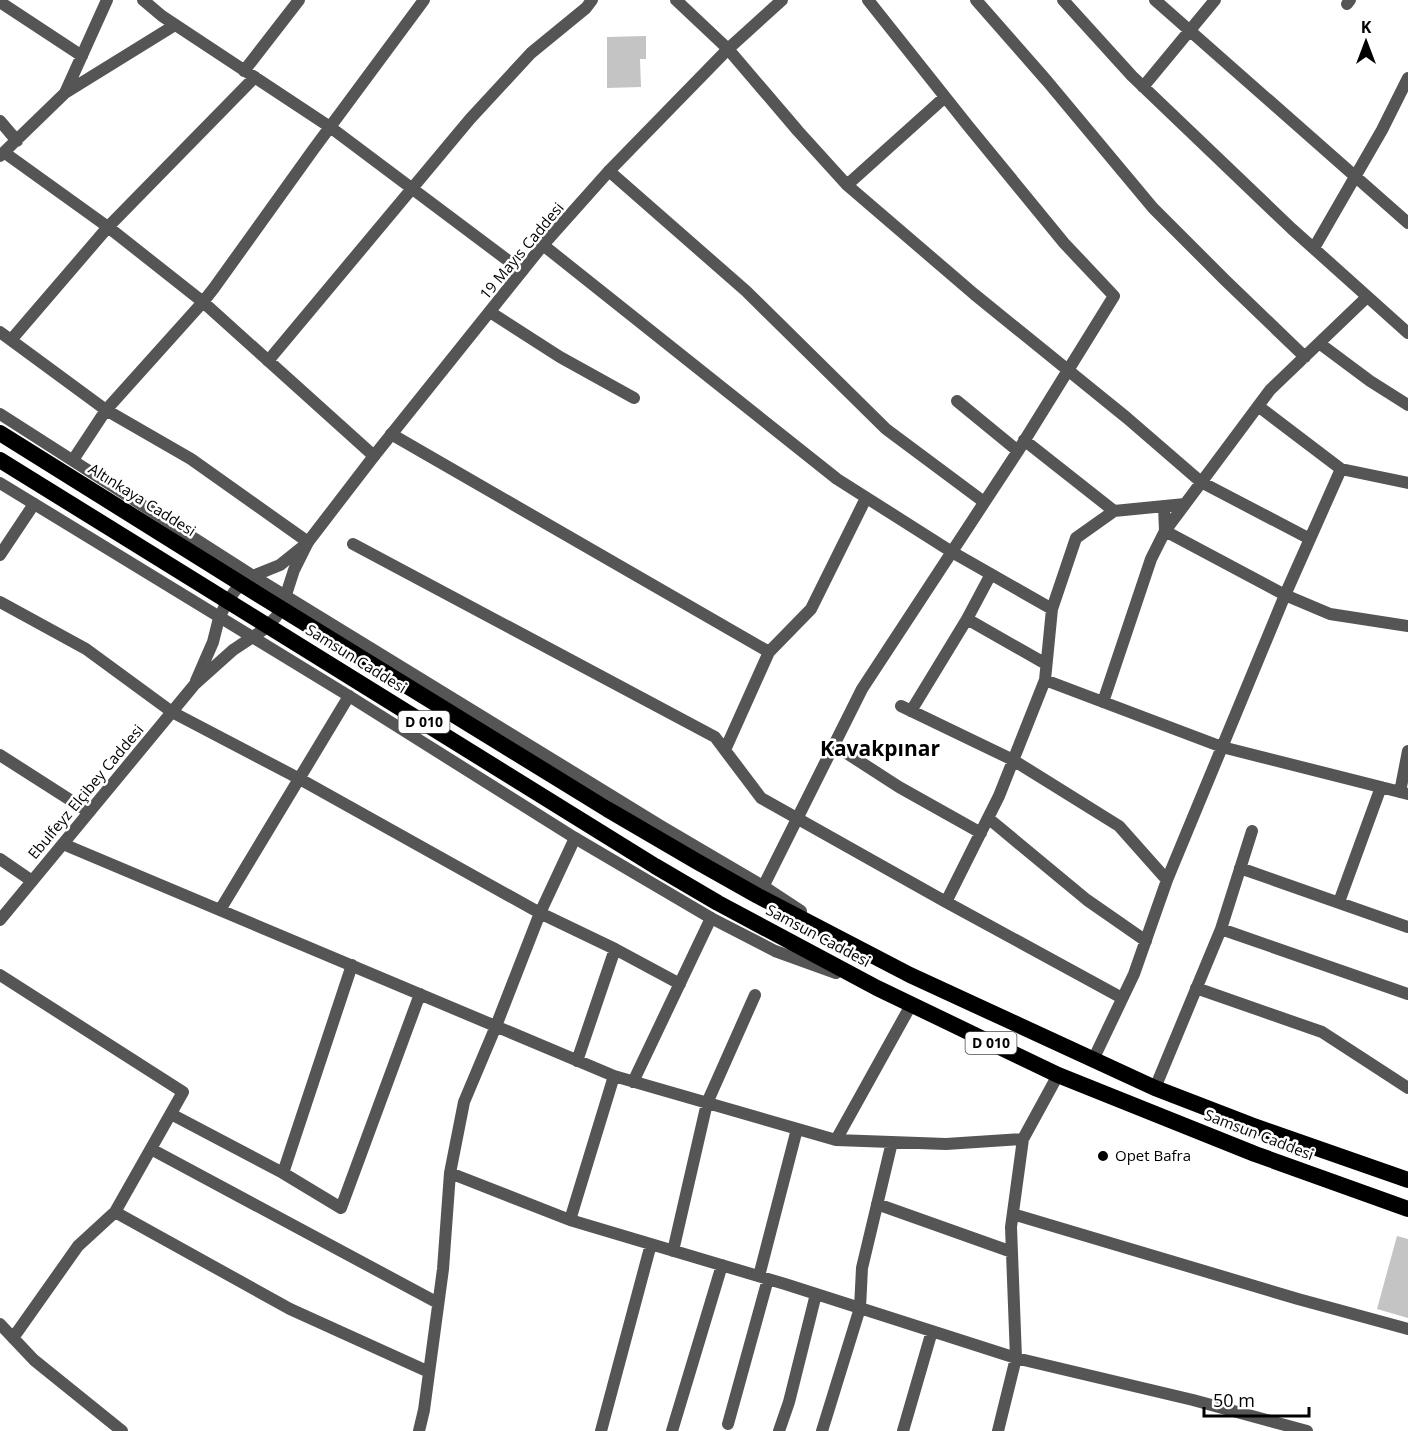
<svg xmlns="http://www.w3.org/2000/svg" width="1408" height="1431" font-family="'Open Sans',sans-serif">
	<rect width="100%" height="100%" fill="#fff"/>
	<path fill="#c4c4c4" d="M646,36V59H640L641,87L607,88V37Z
		M1397,1236L1408,1239V1318L1377,1309Z"/>
	<g fill="none" stroke-linecap="round" stroke-linejoin="round">
		<path stroke="#555" stroke-width="12" d="M143,0L162,16L330,127L522,271
			M676,0L728,49L798,131L847,185L974,294L1127,418L1201,482L1310,539
			M976,0L1047,81L1153,208L1226,281L1305,357
			M1063,0L1132,76L1292,229L1408,333
			M1155,0L1408,223
			M0,2L82,56
			M1347,4L1350,0
			M244,71L299,0
			M1143,87L1215,0
			M65,93L107,0
			M0,121L17,141
			M5,153L108,227L203,302L374,456
			M0,156L65,93L175,25
			M609,171L746,291L886,429L984,502
			M847,185L945,97
			M543,245L837,479L952,552L1052,609
			M1314,248L1382,130L1408,78
			M1367,297L1270,390L1165,531L1285,595L1330,614L1408,626
			M490,312L560,357L634,398
			M0,332L106,410L191,459L308,542
			M11,340L108,227L255,77
			M1319,343L1370,381L1408,405
			M268,361L470,119L531,53L586,8L592,0
			M957,401L1018,451
			M1258,406L1341,469L1408,483
			M391,434L769,652
			M1024,440L1114,511
			M73,460L106,410L203,302L214,288L313,150L424,0
			M353,544L715,737L761,798L946,902L1122,998
			M0,555L34,504
			M0,602L86,649L172,712L298,778L540,913L615,949L680,984
			M967,619L1046,664
			M1045,680L1222,747L1408,794
			M1103,702L1151,559L1165,531L1164,506
			M901,706L1013,760L1119,826L1167,880
			M911,711L967,619L991,574
			M834,745L899,787L981,833
			M725,750L769,652L811,609L866,498
			M0,755L89,812
			M1400,792L1408,751
			M988,818L1087,900L1146,941
			M63,844L614,1076L836,1140L946,1144L1023,1139
			M0,859L32,881
			M1240,868L1408,927
			M759,895L862,689L1018,451L1114,296L1064,243L969,127L868,0
			M946,902L999,796L1045,680L1052,609L1076,538L1114,511L1185,504
			M1339,902L1381,787
			M220,910L349,696
			M1221,929L1408,994
			M0,975L183,1092L115,1212L290,1309L429,1372
			M1196,988L1322,1032L1408,1088
			M1093,1060L1134,974L1167,880L1285,595L1341,469
			M577,1061L615,949
			M633,1082L711,918
			M1155,1088L1221,929L1252,831
			M171,1114L283,1173L352,965
			M836,1140L911,1005
			M151,1149L438,1303
			M283,1173L341,1208L420,994
			M450,1173L570,1220L785,1284L1016,1358L1193,1400L1307,1431
			M877,1204L1012,1252
			M1013,1214L1298,1299L1408,1329
			M570,1220L614,1076
			M673,1251L707,1103L755,995
			M759,1276L797,1129
			M0,1324L34,1360L122,1431
			M13,1338L78,1246L115,1212
			M728,1424L768,1279
			M419,1431L424,1410L443,1269L450,1173L464,1102L496,1026L540,913L575,838
			M601,1431L651,1244
			M672,1431L722,1265
			M779,1431L789,1402L816,1294
			M822,1431L860,1308L862,1268L892,1142
			M903,1431L932,1331
			M998,1431L1016,1358L1011,1227L1023,1139L1058,1075"/>
		<path stroke="#555" stroke-width="12" d="M0,414L253,576L661,826L763,886L801,911
			M0,483L349,696L575,838L711,918L775,951L836,973
			M196,681L213,642L219,618L225,606L234,592L244,581L253,576L280,565L305,545
			M0,920L195,684L233,650L263,630L276,617L283,604L294,570L308,542L374,456L543,245L609,171L728,49L782,0"/>
		<path stroke="#000" stroke-width="16" d="M0,433L264,598L607,809L696,861L758,896L910,975L1155,1088L1251,1125L1408,1180
			M0,460L655,866L718,903L877,988L1058,1075L1255,1154L1408,1209"/>
	</g>
	<circle fill="#000" stroke="#fff" stroke-width="2" cx="1103" cy="1156" r="6"/>
	<g text-anchor="middle" stroke-width="5" stroke-linejoin="round" paint-order="stroke">
		<g fill="#fff" stroke="#4c4c4c" stroke-width="1.5">
			<rect x="398.5" y="711" width="51" height="22" rx="4.5"/>
			<rect x="965.5" y="1032" width="51" height="22" rx="4.5"/>
		</g>
		<g font-size="14" font-weight="bold" fill="#000">
			<text x="424" y="727">D 010</text>
			<text x="991" y="1048">D 010</text>
		</g>
		<g font-size="15" fill="#000" stroke="#fff">
			<text transform="translate(522 251) rotate(-50)" y="5">19 Mayıs Caddesi</text>
			<text transform="translate(142 500) rotate(32)" y="5">Altınkaya Caddesi</text>
			<text transform="translate(356 659) rotate(32)" y="5">Samsun Caddesi</text>
			<text transform="translate(86 792) rotate(-50)" y="5">Ebulfeyz Elçibey Caddesi</text>
			<text transform="translate(818 936) rotate(28)" y="5">Samsun Caddesi</text>
			<text transform="translate(1259 1135) rotate(21)" y="5">Samsun Caddesi</text>
		</g>
		<g font-size="15" fill="#000" stroke="#fff" text-anchor="start">
			<text x="1115" y="1161">Opet Bafra</text>
		</g>
		<g font-size="21" font-weight="bold" fill="#000" stroke="#fff">
			<text x="880" y="756">Kavakpınar</text>
		</g>
	</g>
	<g transform="translate(1366 42)" stroke="#ffffff" stroke-width="4.5" paint-order="stroke">
	<path d="M0-4.5L10 22L0 15L-10 22Z" fill="#000000"/>
	<text y="-9" font-size="16" font-weight="bold" text-anchor="middle" fill="#000000">K</text>
	</g>
	<path d="M1204 1407v9h105v-9" fill="none" stroke="#000000" stroke-width="3"/>
	<text x="1213" y="1407" font-size="18" fill="#000000" stroke="#ffffff" stroke-width="4.5" paint-order="stroke">50 m</text>
</svg>
